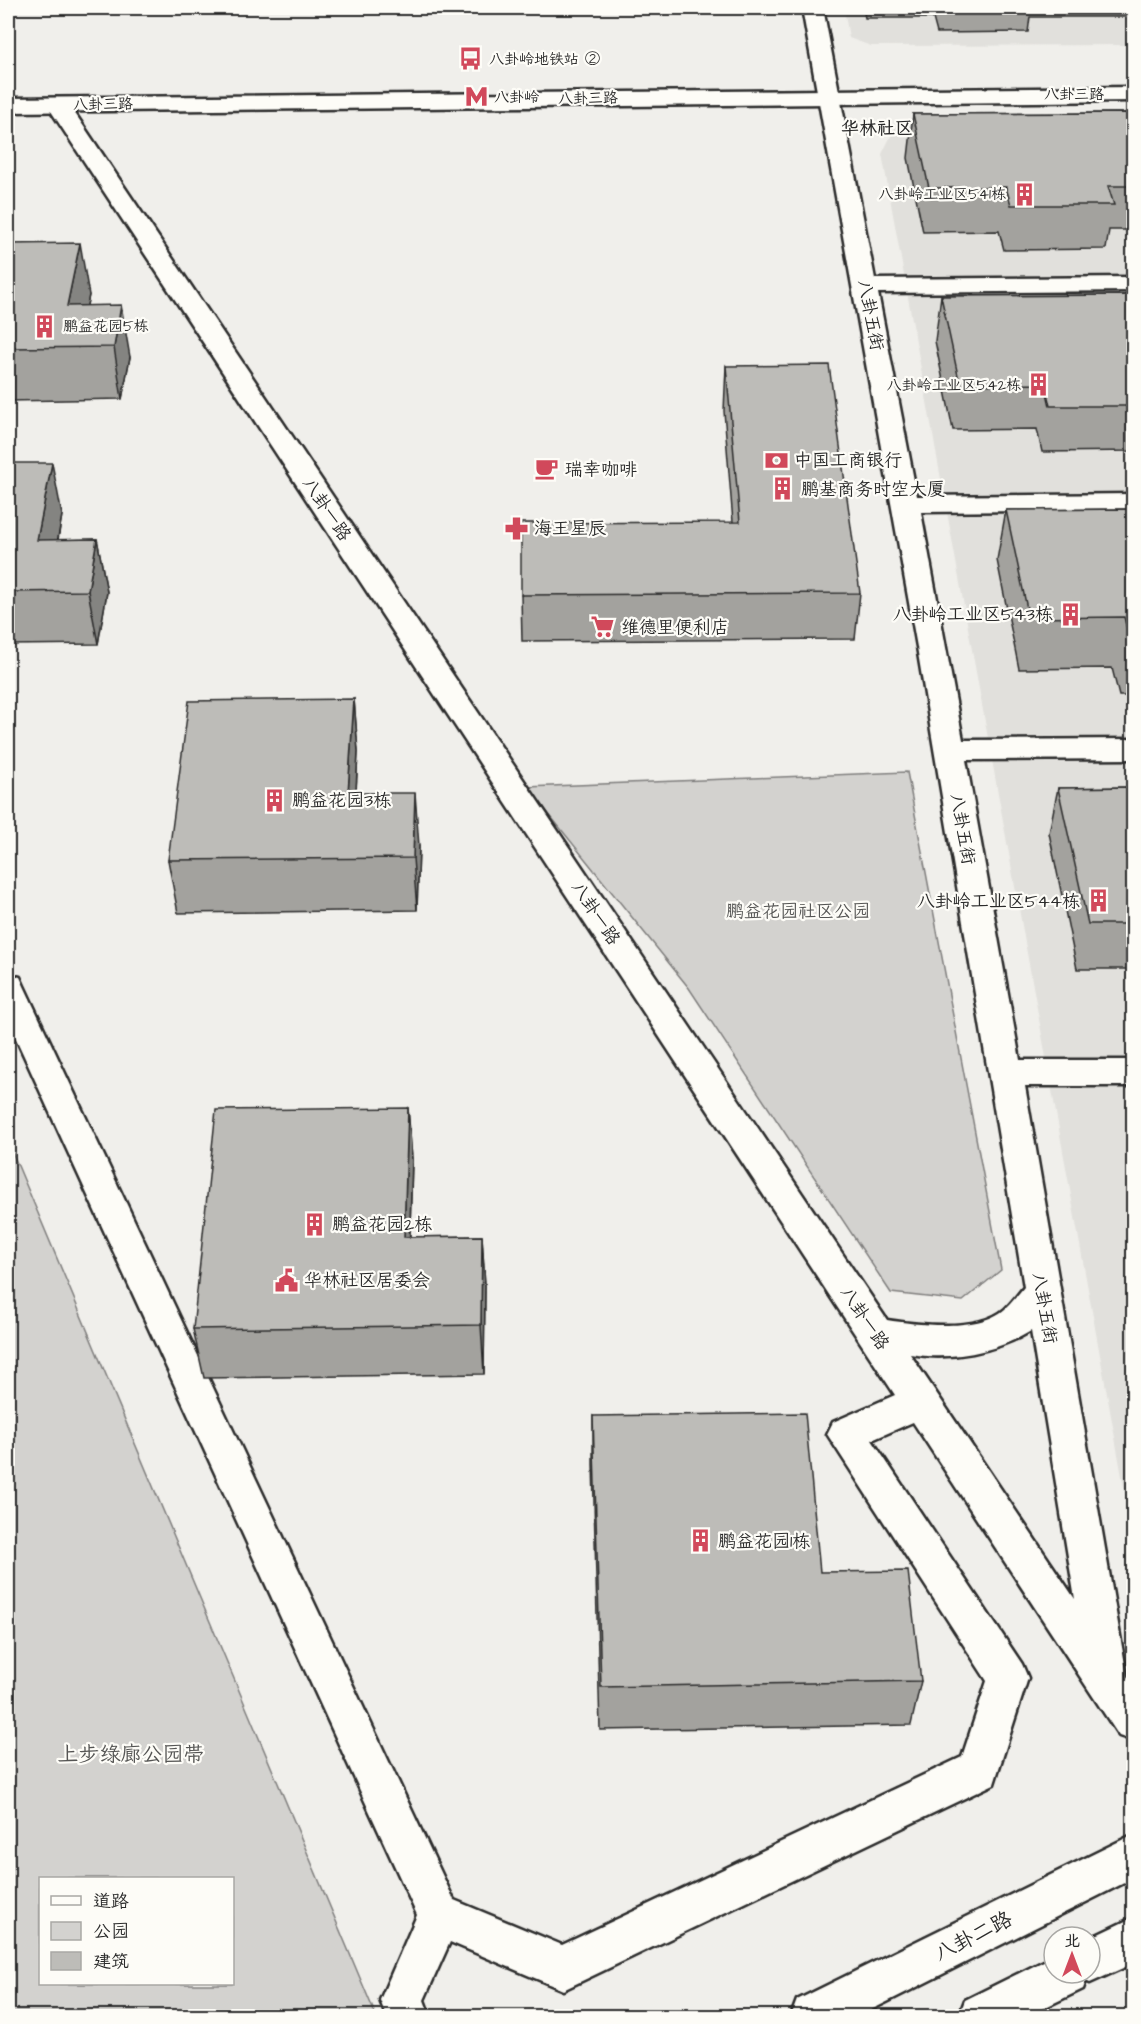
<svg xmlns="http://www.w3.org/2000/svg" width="1141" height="2024" font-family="'Architects Daughter','LXGW WenKai TC',sans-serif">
	<rect width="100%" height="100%" fill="#f0efeb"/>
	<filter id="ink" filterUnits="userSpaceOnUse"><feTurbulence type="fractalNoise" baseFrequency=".0167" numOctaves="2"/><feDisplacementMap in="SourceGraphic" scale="12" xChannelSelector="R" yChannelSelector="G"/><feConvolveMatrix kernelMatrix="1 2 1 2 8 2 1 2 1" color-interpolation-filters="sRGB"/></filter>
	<g filter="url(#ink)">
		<path fill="#e1e0dc" d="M844,8H1133V45L871,46L849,38Z
			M1133,123V1537L882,154L897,124Z"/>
		<path fill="#d3d2cf" stroke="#7f7e7d" stroke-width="1.5" fill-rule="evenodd" d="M907,772L1001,1270L963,1301L891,1293L689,988L527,787Z
			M8,1142L376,2016H8ZM40,1878H232V1984H40Z"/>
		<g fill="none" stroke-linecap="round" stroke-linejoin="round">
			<defs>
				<path id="minor" d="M802,8H823L875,279L1134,277V291L878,293L917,496L1134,494V510L921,512L963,740L1134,739V759L966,760L1020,1060H1134V1086H1025L1127,1676L1134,1686V1741L1119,1736L913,1422L872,1440L1022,1664L1028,1678L994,1784L563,1990L450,1942L424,2000L430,2016H386L380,2000L417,1915L8,1021V974L20,977L24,986L454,1900L562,1945L962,1757L987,1681L827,1434L833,1422L895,1395L47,105L50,100L58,98L66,100L887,1320C919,1325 979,1332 1005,1309C1012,1303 1018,1294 1024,1287L917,647ZM1031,1331L1075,1599L910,1354C951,1361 996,1352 1031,1331Z
					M1134,1834V1878L859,2016H791L797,2000Z
					M1134,1917V1963L1090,1983L1086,1981L1083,1989L1027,2016H959L965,2000L1054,1956V1973H1090V1938Z"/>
				<path id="major" d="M1134,87V101L8,112V98Z"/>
			</defs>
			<use href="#minor" stroke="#2b2b2b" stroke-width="5"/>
			<use href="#major" stroke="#2b2b2b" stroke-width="5"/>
			<use href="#minor" fill="#fdfcf7" fill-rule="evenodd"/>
			<use href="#major" fill="#fdfcf7" fill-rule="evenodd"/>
		</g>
		<path fill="#a3a29e" stroke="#2b2b2b" stroke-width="1.5" d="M863,8H1134V17H1030L1028,32L937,33L933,18H865Z
			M1134,113V230H1109L1106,249L1004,250L999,231L923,232L908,158L913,114Z
			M8,244L89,295L87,305L130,357L122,399L8,401Z
			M1134,295V451L1042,452L1037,429L953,430L935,341L941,296Z
			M726,366L860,593L855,639L522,641L521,595L733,522L724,411Z
			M8,463L62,515L58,540L97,539L107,592L98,644L8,645Z
			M1134,509V696H1119L1112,668L1019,669L997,560L1006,510Z
			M354,699L358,752L356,793L419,846L417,910L178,913L168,860Z
			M1134,787V969H1077L1049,833L1058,788Z
			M408,1108L412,1159L410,1237L482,1236L485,1286L484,1374L204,1378L193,1329Z
			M593,1416L820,1572L921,1681L911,1725L600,1730L593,1464Z"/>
		<path fill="#848481" stroke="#2b2b2b" stroke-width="1.5" d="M80,243L89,295L78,348L67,306Z
			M121,305L130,357L122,399L114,347Z
			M52,463L62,515L48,593L37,540Z
			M97,539L107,592L98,644L88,591Z
			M354,699L358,752L353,846L348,793Z
			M415,793L419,846L417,910L413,858Z
			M408,1108L412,1159L408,1287L404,1237Z
			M482,1236L485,1286L484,1374L481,1325Z"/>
		<path fill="#bdbcb8" stroke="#2b2b2b" stroke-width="1.5" d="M1134,113V186H1108L1114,205H1011L1006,187L929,188L913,114Z
			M80,243L67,306L121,305L114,347L8,348V244Z
			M1134,295V406H1050L1045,384L960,385L941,296Z
			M829,365L860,593L521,595V523L740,522L726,366Z
			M8,463H52L37,540L97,539L88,591L8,592Z
			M1134,509V645H1131L1124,617L1029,618L1006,510Z
			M354,699L348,793H415L413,858L168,860L189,701Z
			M1134,787V924H1088L1058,788Z
			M408,1108L404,1237L482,1236L481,1325L193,1329L216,1110Z
			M805,1413L820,1572L908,1571L921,1681L601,1687L593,1416Z"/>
	</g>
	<defs>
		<symbol id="bus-bare" viewBox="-9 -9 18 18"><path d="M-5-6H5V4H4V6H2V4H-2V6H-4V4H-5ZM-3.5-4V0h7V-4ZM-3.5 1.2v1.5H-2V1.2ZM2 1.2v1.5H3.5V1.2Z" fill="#d1495b" stroke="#fdfcf7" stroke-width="2.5" paint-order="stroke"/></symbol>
		<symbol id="metro-bare" viewBox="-9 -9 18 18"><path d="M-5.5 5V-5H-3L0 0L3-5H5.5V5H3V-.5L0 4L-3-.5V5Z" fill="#d1495b" stroke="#fdfcf7" stroke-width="2.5" paint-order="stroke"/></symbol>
		<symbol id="building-bare" viewBox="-9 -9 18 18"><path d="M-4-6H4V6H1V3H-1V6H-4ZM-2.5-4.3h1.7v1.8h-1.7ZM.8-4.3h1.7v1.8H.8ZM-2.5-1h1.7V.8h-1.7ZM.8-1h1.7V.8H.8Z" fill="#d1495b" stroke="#fdfcf7" stroke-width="2.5" paint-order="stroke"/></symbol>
		<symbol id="bank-bare" viewBox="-9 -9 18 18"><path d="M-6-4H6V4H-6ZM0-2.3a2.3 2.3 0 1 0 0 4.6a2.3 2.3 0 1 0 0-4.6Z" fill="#d1495b" stroke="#fdfcf7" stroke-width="2.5" paint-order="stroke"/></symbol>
		<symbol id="cafe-bare" viewBox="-9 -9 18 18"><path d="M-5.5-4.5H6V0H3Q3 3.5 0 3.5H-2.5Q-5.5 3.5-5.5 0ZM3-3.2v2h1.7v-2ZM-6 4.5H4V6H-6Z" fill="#d1495b" stroke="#fdfcf7" stroke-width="2.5" paint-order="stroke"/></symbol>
		<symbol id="pharmacy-bare" viewBox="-9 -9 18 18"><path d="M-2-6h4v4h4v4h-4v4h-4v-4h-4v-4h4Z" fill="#d1495b" stroke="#fdfcf7" stroke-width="2.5" paint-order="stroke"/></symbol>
		<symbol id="supermarket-bare" viewBox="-9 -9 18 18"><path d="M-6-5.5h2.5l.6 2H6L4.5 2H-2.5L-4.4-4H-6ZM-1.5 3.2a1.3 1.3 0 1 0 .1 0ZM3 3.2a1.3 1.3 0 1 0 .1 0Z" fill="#d1495b" stroke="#fdfcf7" stroke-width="2.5" paint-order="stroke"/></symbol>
		<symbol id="civic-bare" viewBox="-9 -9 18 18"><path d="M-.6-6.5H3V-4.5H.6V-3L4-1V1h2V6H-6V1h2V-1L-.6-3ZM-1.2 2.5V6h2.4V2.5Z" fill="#d1495b" stroke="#fdfcf7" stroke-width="2.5" paint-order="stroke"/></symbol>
	</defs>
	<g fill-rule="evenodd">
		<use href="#bus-bare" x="454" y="42" width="33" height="33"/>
		<use href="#metro-bare" x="460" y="80" width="33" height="33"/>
		<use href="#building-bare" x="1008" y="178" width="33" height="33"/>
		<use href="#building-bare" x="28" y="310" width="33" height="33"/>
		<use href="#building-bare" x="1022" y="368" width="33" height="33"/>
		<use href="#bank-bare" x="760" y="444" width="33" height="33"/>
		<use href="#cafe-bare" x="530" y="452" width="33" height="33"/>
		<use href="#building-bare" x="766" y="472" width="33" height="33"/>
		<use href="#pharmacy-bare" x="500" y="512" width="33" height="33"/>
		<use href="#building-bare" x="1054" y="598" width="33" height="33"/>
		<use href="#supermarket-bare" x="586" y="610" width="33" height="33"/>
		<use href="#building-bare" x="258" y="784" width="33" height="33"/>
		<use href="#building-bare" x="1082" y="884" width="33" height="33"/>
		<use href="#building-bare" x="298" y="1208" width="33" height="33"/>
		<use href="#civic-bare" x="270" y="1264" width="33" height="33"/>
		<use href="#building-bare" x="684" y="1524" width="33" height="33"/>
	</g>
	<g text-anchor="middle" stroke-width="4.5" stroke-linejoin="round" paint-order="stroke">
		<g font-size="15" fill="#2b2b2b" stroke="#fdfcf7" text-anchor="start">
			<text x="489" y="64">八卦岭地铁站 ②</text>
			<text x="494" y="102">八卦岭</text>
			<text x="1006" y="199" text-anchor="end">八卦岭工业区541栋</text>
			<text x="63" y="331">鹏益花园5栋</text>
			<text x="1021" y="390" text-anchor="end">八卦岭工业区542栋</text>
		</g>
		<g font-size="15" fill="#2b2b2b" stroke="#fdfcf7">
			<text x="1074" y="99">八卦三路</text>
			<text transform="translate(588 98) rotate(-1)" y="5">八卦三路</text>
			<text transform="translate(103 104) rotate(-1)" y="5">八卦三路</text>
		</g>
		<g font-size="18" font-weight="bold" fill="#2b2b2b" stroke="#fdfcf7">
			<text x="877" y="134">华林社区</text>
		</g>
		<g font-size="18" fill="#2b2b2b" stroke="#fdfcf7">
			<text transform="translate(871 315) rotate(79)" y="6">八卦五街</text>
			<text transform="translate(327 509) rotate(56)" y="6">八卦一路</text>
			<text transform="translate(963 829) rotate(80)" y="6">八卦五街</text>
			<text transform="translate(596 913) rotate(56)" y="6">八卦一路</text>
			<text transform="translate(1045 1308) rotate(80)" y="6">八卦五街</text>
			<text transform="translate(865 1318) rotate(56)" y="6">八卦一路</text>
		</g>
		<g font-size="18" fill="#2b2b2b" stroke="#fdfcf7" text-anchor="start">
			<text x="794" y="466">中国工商银行</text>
			<text x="565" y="475">瑞幸咖啡</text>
			<text x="801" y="495">鹏基商务时空大厦</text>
			<text x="534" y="534">海王星辰</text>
			<text x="1053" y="620" text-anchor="end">八卦岭工业区543栋</text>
			<text x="621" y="633">维德里便利店</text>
			<text x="292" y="806">鹏益花园3栋</text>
			<text x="1080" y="907" text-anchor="end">八卦岭工业区544栋</text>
			<text x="332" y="1230">鹏益花园2栋</text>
			<text x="304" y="1286">华林社区居委会</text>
			<text x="718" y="1547">鹏益花园1栋</text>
		</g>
		<g font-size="18" fill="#555554" stroke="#fdfcf7">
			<text x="798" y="917">鹏益花园社区公园</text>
		</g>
		<g font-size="21" fill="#555554" stroke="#fdfcf7">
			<text x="131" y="1761">上步绿廊公园带</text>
		</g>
		<g font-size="21" fill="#2b2b2b" stroke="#fdfcf7">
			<text transform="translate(973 1936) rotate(-27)" y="7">八卦二路</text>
		</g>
	</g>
	<rect width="1141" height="2024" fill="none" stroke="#fdfcf7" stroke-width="30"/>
	<rect x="15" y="15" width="1111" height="1994" fill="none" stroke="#2b2b2b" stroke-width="2" filter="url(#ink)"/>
	<rect x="39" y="1877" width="195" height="108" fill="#fdfcf7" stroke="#a9a8a5" stroke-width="1.5"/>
	<rect x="51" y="1896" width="30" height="9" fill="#fdfcf7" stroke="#a9a8a5" stroke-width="1.5"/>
	<text x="93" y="1907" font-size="18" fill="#2b2b2b">道路</text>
	<rect x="51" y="1922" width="30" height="18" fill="#d3d2cf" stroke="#a9a8a5" stroke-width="1.5"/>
	<text x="93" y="1937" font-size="18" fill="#2b2b2b">公园</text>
	<rect x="51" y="1952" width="30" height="18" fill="#bdbcb8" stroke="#a9a8a5" stroke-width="1.5"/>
	<text x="93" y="1967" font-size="18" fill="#2b2b2b">建筑</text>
	<g transform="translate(1072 1955)"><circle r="28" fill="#fdfcf7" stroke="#a9a8a5" stroke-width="1.5"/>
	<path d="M0-4.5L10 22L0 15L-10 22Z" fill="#d1495b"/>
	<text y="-9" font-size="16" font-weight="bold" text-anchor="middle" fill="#2b2b2b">北</text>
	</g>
</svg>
